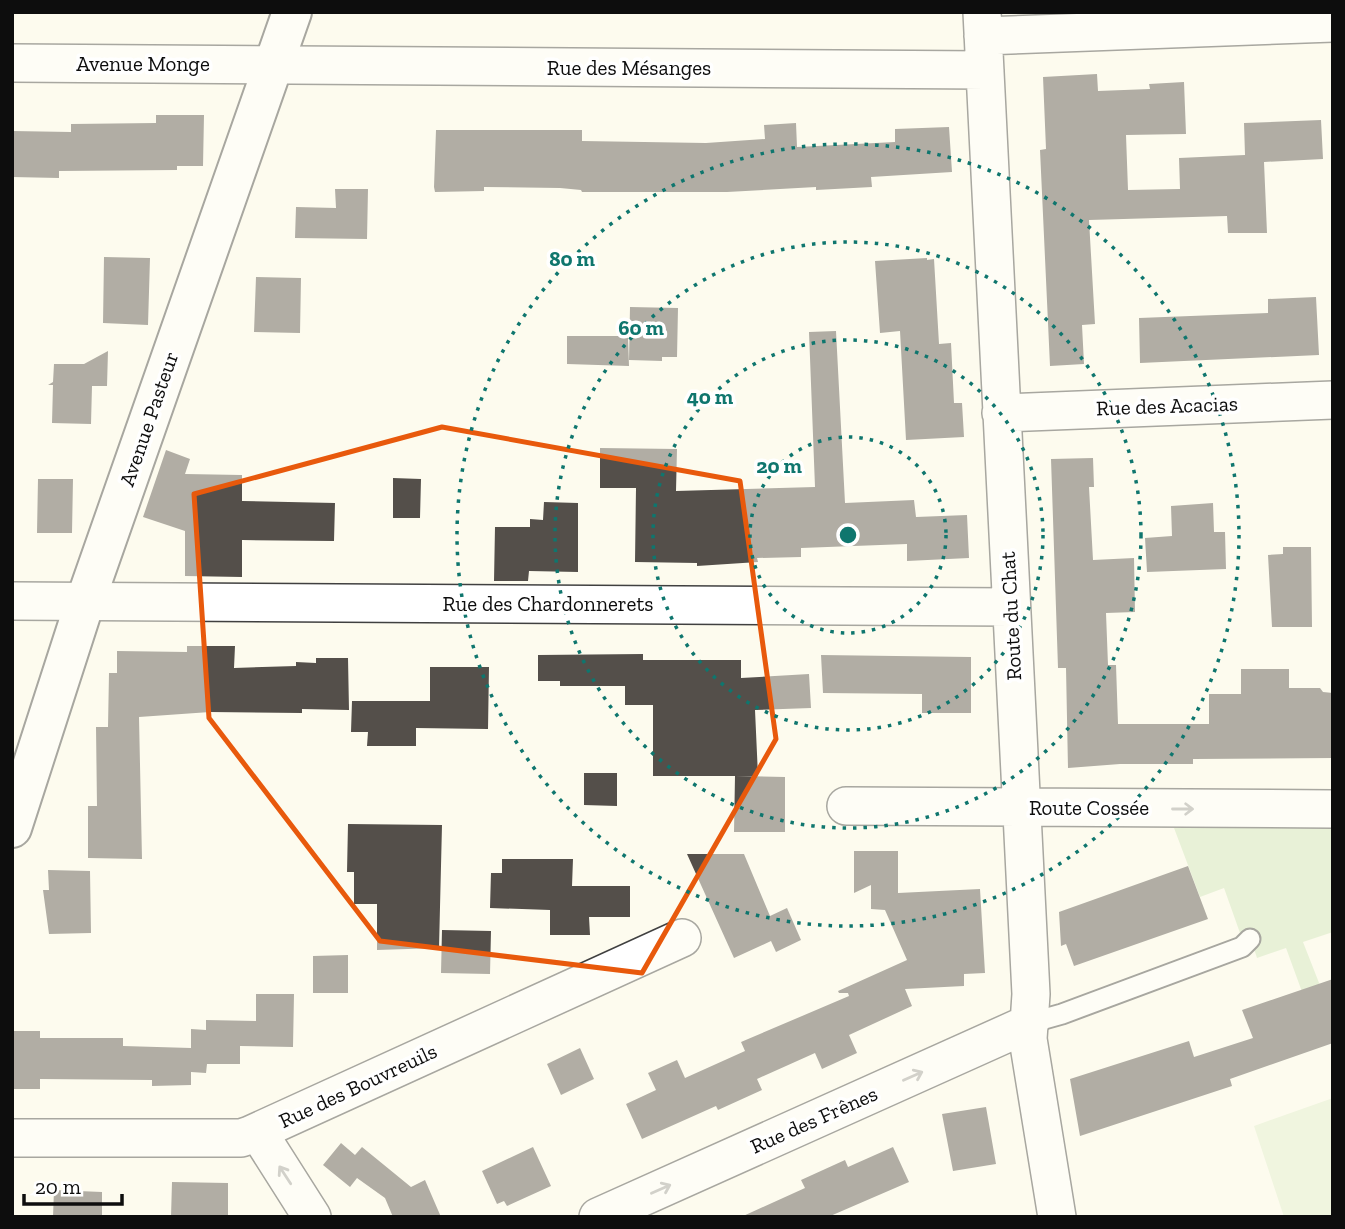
<svg xmlns="http://www.w3.org/2000/svg" width="1345" height="1229" font-family="'Zilla Slab',serif">
	<rect width="100%" height="100%" fill="#fdfbee"/>
	<path fill="#cfe5bb" d="M1174,828H1333V932L1303,942L1323,993L1305,1000L1286,948L1257,958L1248,930L1240,933L1224,888L1200,897Z"/>
	<path fill="#e0edcc" d="M1333,1098V1217H1284L1254,1126Z"/>
	<path fill="#544f4a" d="M1097,74L1098,91L1150,89L1149,84L1184,82L1186,134L1126,135L1128,190L1180,189L1179,158L1245,155L1244,123L1321,120L1323,159L1264,162L1267,233H1228L1227,216L1089,220L1095,324L1082,325L1084,364L1050,366L1040,150L1046,149L1043,77Z
		M156,115H204L203,166H177V170L59,171V178L12,177V131L71,132V124L156,123Z
		M796,123L797,147L895,142V129L949,127L952,172L871,177L872,187L816,190V187L727,192H582L581,190L560,188L484,187V191L435,192L434,187L436,130H582V141L706,143L765,139L764,125Z
		M335,189H368L367,239L295,238L296,207L336,208Z
		M104,257L150,258L148,325L103,323Z
		M927,258V260L934,259L939,344L951,343L954,403H962L964,437L906,440L900,331L880,333L875,261Z
		M256,277L301,278L300,333L254,332Z
		M1316,297L1319,355L1140,363L1139,318L1268,313V299Z
		M630,307L678,308L677,357H662V361L629,360Z
		M836,331L845,503L914,500L916,517L967,515L969,558L907,561V544L801,548V557L757,558L758,562L697,566V563L635,562L636,488H600V448L677,449L676,491L815,487L809,332Z
		M567,336H628L629,366L567,364Z
		M108,351L107,386H92L91,424L52,423L53,385H48L53,382L54,364H84Z
		M166,450L190,459L185,474L242,475V501L335,503L334,541L242,540V577L185,576V531L143,517Z
		M1093,458L1094,487H1089L1093,560L1134,558L1135,612L1106,613L1108,665H1116L1118,724H1209V694H1241V669H1289V688H1320L1323,692L1333,693V758L1193,759V764H1120L1068,768L1066,668H1058L1051,459Z
		M393,478L421,479L420,518H393Z
		M38,479H73L72,533H37Z
		M544,502L578,503V572L529,571L528,581H494L495,527H530V519L543,520Z
		M1213,503L1214,532H1225L1226,569L1147,572L1145,538L1172,536L1171,506Z
		M1283,547H1311L1312,627H1272L1268,555L1283,554Z
		M187,646H235L234,668L296,666V662L316,663V658H348L349,710L302,709V713L210,712L139,717L142,859L88,858V806H97L96,727H108L109,673H117V651L187,652Z
		M643,654V660H741V678L809,674L811,708L755,710L758,776H653V705H625V686H560V681H538V655Z
		M821,655L971,657V713H922V694L823,693Z
		M430,667H489L488,729L416,728V746H367L368,732H351L352,701H430Z
		M584,773H617V806L584,805Z
		M735,776L785,777V832H734Z
		M348,824L442,825L439,948L377,950V904H354V872H347Z
		M854,851H898V893L980,889L985,973L964,974V986L905,989L912,1006L849,1035L857,1053L822,1069L815,1053L757,1079L762,1090L718,1110L716,1106L642,1139L626,1104L656,1090L648,1073L677,1060L685,1078L745,1051L741,1042L849,996L848,993H839L838,991L907,960L885,910L871,909V885L854,893Z
		M687,854H744L770,916L787,908L801,940L776,952L771,941L734,958Z
		M502,859H573L572,886H630V917H589L590,935H550V910L490,908L491,873H502Z
		M1188,866L1208,919L1074,966L1066,944L1061,946L1059,912Z
		M48,870L90,871L91,933L49,934L43,890H49Z
		M442,930L491,931L490,974L441,973Z
		M348,955V993H313V956Z
		M1333,979V1043L1230,1079L1232,1086L1080,1136L1070,1079L1189,1041L1194,1057L1253,1038L1242,1010Z
		M256,994H294L293,1047L240,1046V1064H207L206,1073L191,1072V1085L152,1086V1080L40,1079V1089H12V1031H40V1038H123V1046L191,1048V1029L206,1030V1020L256,1021Z
		M580,1048L594,1079L561,1095L547,1064Z
		M986,1107L996,1164L953,1171L942,1114Z
		M341,1143L355,1155L362,1147L411,1187L425,1180L441,1217H393L385,1198L357,1178L350,1187L323,1165Z
		M533,1147L551,1186L507,1206L504,1201L497,1204L482,1171Z
		M893,1147L909,1182L828,1217H741L805,1188L801,1180L845,1160L848,1167Z
		M172,1182L228,1183V1217H171Z
		M54,1190L102,1192V1217H53Z"/>
	<g fill="none" stroke-linecap="round" stroke-linejoin="round">
		<defs>
			<path id="service" d="M1030,1023L1062,1014L1242,947L1250,939"/>
			<path id="minor" d="M982,12L1031,994L1028,1039L1057,1217
				M983,36L1333,23
				M12,63L985,70
				M1001,413L1333,400
				M12,601L1010,607
				M846,806L1333,809
				M258,1132L312,1217
				M12,1138H241L250,1135L682,938
				M598,1217L1030,1023"/>
			<path id="tertiary" d="M12,828L85,602L292,12"/>
		</defs>
		<use href="#service" stroke="#404040" stroke-width="23"/>
		<use href="#minor" stroke="#404040" stroke-width="40"/>
		<use href="#tertiary" stroke="#404040" stroke-width="42"/>
		<use href="#service" stroke="#fff" stroke-width="19"/>
		<use href="#minor" stroke="#fff" stroke-width="37"/>
		<use href="#tertiary" stroke="#fff" stroke-width="38"/>
	</g>
	<defs><path id="oneway-shaft" d="M-6 0H5M1.5-3L5.5 0L1.5 3" fill="none" stroke-width="1.6" stroke-linecap="round" stroke-linejoin="round" transform="scale(1.75)"/></defs>
	<g stroke="#9e9e9e">
		<use href="#oneway-shaft" transform="translate(1183 809)"/>
		<use href="#oneway-shaft" transform="translate(913 1076) rotate(-24)"/>
		<use href="#oneway-shaft" transform="translate(285 1175) rotate(-123)"/>
		<use href="#oneway-shaft" transform="translate(661 1189) rotate(-24)"/>
	</g>
	<path d="M0 0H1345V1229H0ZM442,427L740,481L776,739L642,973L380,941L209,718L194,494Z" fill="#fdfbee" fill-opacity=".55" fill-rule="evenodd"/>
	<path fill="none" stroke="#e8590c" stroke-width="5" stroke-linejoin="round" d="M442,427L740,481L776,739L642,973L380,941L209,718L194,494Z"/>
	<g fill="none" stroke="#0f766e" stroke-width="3.5" stroke-dasharray="3.5 7">
		<circle cx="848" cy="535" r="98"/>
		<circle cx="848" cy="535" r="195"/>
		<circle cx="848" cy="535" r="293"/>
		<circle cx="848" cy="535" r="391"/>
	</g>
	<g text-anchor="middle" stroke-width="7" stroke-linejoin="round" paint-order="stroke">
		<g font-size="21" fill="#0d0d0d" stroke="#fff">
			<text x="143" y="71">Avenue Monge</text>
			<text x="629" y="75">Rue des Mésanges</text>
			<text transform="translate(1167 406) rotate(-2)" y="7">Rue des Acacias</text>
			<text transform="translate(149 419) rotate(-71)" y="7">Avenue Pasteur</text>
			<text x="548" y="611">Rue des Chardonnerets</text>
			<text transform="translate(1011 616) rotate(-93)" y="7">Route du Chat</text>
			<text x="1089" y="815">Route Cossée</text>
			<text transform="translate(358 1086) rotate(-25)" y="7">Rue des Bouvreuils</text>
			<text transform="translate(814 1120) rotate(-24)" y="7">Rue des Frênes</text>
		</g>
	</g>
	<circle cx="848" cy="535" r="10" fill="#0f766e" stroke="#fff" stroke-width="3.5"/>
	<g font-size="21" text-anchor="middle" font-weight="bold" fill="#0f766e" stroke="#fff" stroke-width="7" stroke-linejoin="round" paint-order="stroke">
		<text x="572" y="266">80 m</text>
		<text x="641" y="335">60 m</text>
		<text x="710" y="404">40 m</text>
		<text x="779" y="473">20 m</text>
	</g>
	<rect width="1345" height="1229" fill="none" stroke="#0d0d0d" stroke-width="28"/>
	<path d="M24 1194v10h98v-10" fill="none" stroke="#0d0d0d" stroke-width="3.5"/>
	<text x="35" y="1194" font-size="21" fill="#0d0d0d" stroke="#ffffff" stroke-width="5" paint-order="stroke">20 m</text>
</svg>
